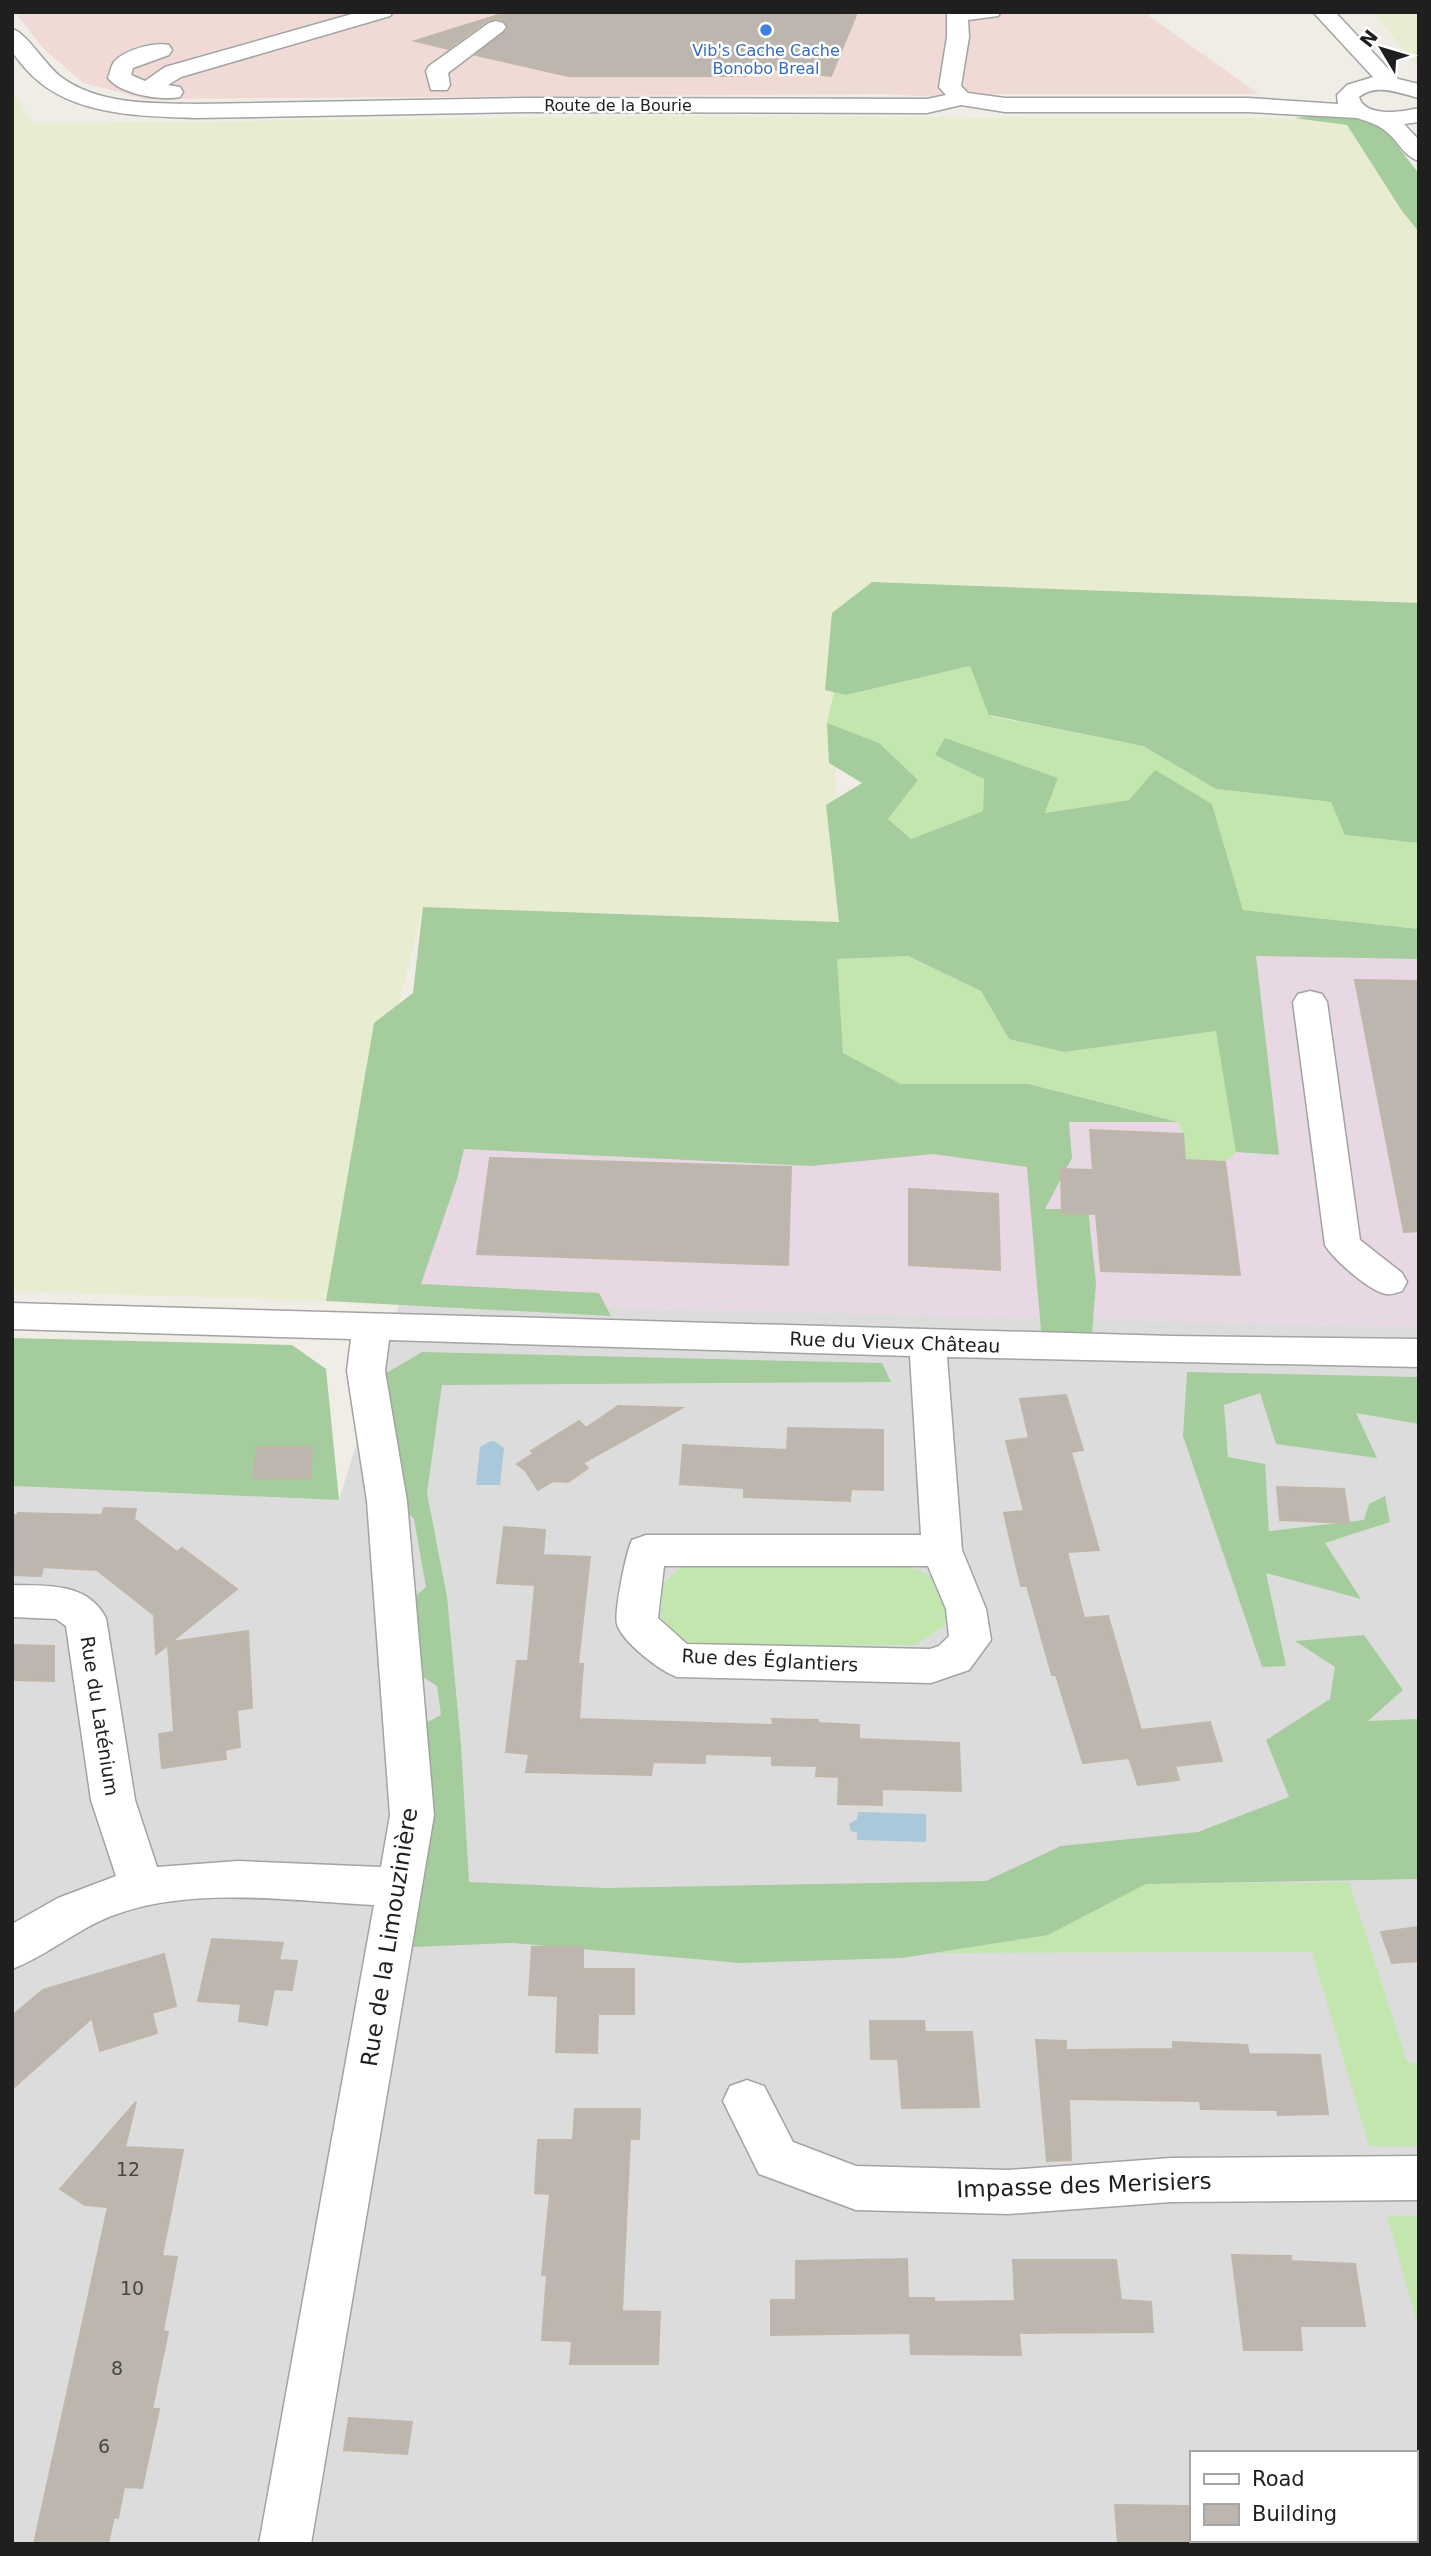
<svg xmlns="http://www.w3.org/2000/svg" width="1431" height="2556" font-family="'DejaVu Sans',sans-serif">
	<rect width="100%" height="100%" fill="#efede6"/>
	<path fill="#dddcdc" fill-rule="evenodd" d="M400,1302L1419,1327V2544H12V1486L339,1500ZM1191,2453H1415V2540H1191Z"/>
	<path fill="#efdad6" d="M15,12H1151L1149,16L1259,94H995L982,99L882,94L145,99L83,83L42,47Z"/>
	<path fill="#e8d8e3" d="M452,920L1419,941V1327L400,1302Z"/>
	<path fill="#e8edd2" d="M1374,12H1419V69L1373,12Z
		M12,90L34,124L646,116L1294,118L1347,125L1402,211L1419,232V603L872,582L832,614L839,922L423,907L326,1301L12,1291Z"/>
	<path fill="#c3e6af" d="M970,666L990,716L1143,746L1216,789L1331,802L1346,835L1419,843V929L1243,910L1212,804L1129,800L1045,813L1058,778L984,779L983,811L911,839L888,819L918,779L827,723L834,692L846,695Z
		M907,956L981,991L1009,1039L1064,1052L1217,1031L1236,1152L1225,1162L1185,1160L1183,1134L1178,1122L1028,1084H901L843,1053L837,959Z
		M897,1563L928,1574L947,1596L945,1626L915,1645L705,1646L685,1643L661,1617L663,1584L684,1564Z
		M1349,1882L1407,2062L1419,2064V2146H1369L1312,1952L935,1953L1048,1935L1146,1884Z
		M1387,2216H1419V2330Z"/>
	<path fill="#a5cc9d" d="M1327,115L1356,116L1371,120L1387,132L1419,174V232L1402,211L1347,125L1294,118Z
		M872,582L1419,603V843L1345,835L1331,802L1216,789L1143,746L989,715L970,666L846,695L825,690L832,613Z
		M827,723L879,743L918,780L888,819L911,839L983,811L984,779L935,755L945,738L1058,778L1045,813L1129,800L1155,770L1212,804L1243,910L1419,929V959L1256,956L1279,1155L1236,1152L1216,1031L1064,1052L1009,1039L981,991L908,956L837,959L843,1053L901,1084H1028L1178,1122H1069L1072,1158L1045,1209H1088L1096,1283L1092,1334L1041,1331L1027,1167L933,1154L811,1166L464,1149L457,1179L421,1284L599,1293L611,1316L326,1301L374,1023L413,993L423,907L839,922L826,805L862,783L829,763Z
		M12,1338L292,1345L326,1369L339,1500L12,1486Z
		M422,1352L882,1363L891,1382L442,1385L427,1493L447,1597L461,1745L469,1882L605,1888L986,1881L1061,1846L1198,1832L1289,1797L1266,1740L1330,1699L1335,1667L1295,1641L1364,1635L1403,1690L1368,1721L1419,1719V1879L1146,1884L1048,1935L902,1958L740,1963L513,1943L413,1947L422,1866L418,1727L441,1715L437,1686L417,1673L412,1599L426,1587L414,1519L404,1509L383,1375Z
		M1187,1372L1419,1377V1424L1356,1413L1377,1458L1276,1444L1260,1393L1224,1405L1228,1457L1265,1464L1269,1531L1364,1520L1369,1504L1385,1496L1390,1522L1325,1543L1361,1599L1266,1573L1286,1666L1262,1667L1183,1436Z"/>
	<path fill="#a9c9da" d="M489,1442L494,1441L504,1448L500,1485H476L480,1447Z
		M858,1812L926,1814V1842L857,1840V1833L851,1831L849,1824L857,1819Z"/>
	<path fill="#bcb6af" stroke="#c0b6a9" stroke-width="2" d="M508,12H824L856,15L831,76L753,67L747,76H568L476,55L508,29L505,21L497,18L487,21L448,49L415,41Z
		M1355,980L1419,981V1231L1404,1232Z
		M1090,1130L1183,1134L1185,1160L1225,1162L1240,1275L1101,1271L1096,1214L1062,1213L1061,1169L1093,1170Z
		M490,1158L791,1167L788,1265L477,1254Z
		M909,1189L998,1194L1000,1270L909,1265Z
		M1066,1395L1083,1450L1071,1452L1099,1550L1067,1552L1084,1618L1108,1616L1141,1730L1210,1722L1222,1761L1175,1766L1179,1780L1138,1785L1129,1758L1083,1763L1056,1675H1052L1027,1586H1021L1004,1513L1024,1511L1006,1441L1029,1438L1020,1399Z
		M618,1406L682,1408L583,1463L588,1468L568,1482L553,1481L538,1490L525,1470L517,1464L534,1453L531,1451L579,1421L586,1428Z
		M788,1428L883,1430V1490L851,1489L850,1501L744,1497V1488L680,1484L683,1445L787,1450Z
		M257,1447H312L310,1479L253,1478Z
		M1277,1487L1344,1489L1349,1523L1280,1520Z
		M104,1508L136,1509L134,1519L177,1552L182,1548L237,1589L171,1642L248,1631L252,1708L237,1710L240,1747L225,1750L226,1759L162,1768L159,1734L174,1732L168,1645L156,1654L154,1615L97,1570L43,1567L41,1576L12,1575V1515H18V1513L102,1515Z
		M504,1527L545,1530L543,1555L590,1557L578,1664H583L579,1719L773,1725L772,1719L818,1720V1723L859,1725V1739L959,1743L961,1791L882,1789V1805L838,1804L839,1777L816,1776L817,1766L772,1765V1756L705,1754V1763L653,1762L651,1775L526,1772L529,1754L506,1752L517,1661H528L535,1585L497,1583Z
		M12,1645L54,1646V1681L12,1680Z
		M1419,1927V1961L1392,1963L1381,1932Z
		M212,1939L283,1943L279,1960L297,1961L292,1990L274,1989L267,2025L239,2021L241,2004L198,2001Z
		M532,1947H583V1969H634V2014H598L597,2053L556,2052L558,1996L529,1995Z
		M164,1954L176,2006L152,2013L157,2033L100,2051L92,2018L12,2089V2016L43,1990Z
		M870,2021H924L925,2032H972L979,2107L902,2108L898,2059H871Z
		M1036,2040L1066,2041V2050L1173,2049V2042L1247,2045L1249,2054L1320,2055L1328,2114L1278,2115L1277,2110L1201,2109L1200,2101L1069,2099L1071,2160L1047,2161Z
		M136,2102L125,2147L183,2150L162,2256L177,2257L163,2331L168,2332L152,2409H159L142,2488L124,2487L118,2518L114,2517L108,2544H34L108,2207L85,2205L60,2189Z
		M575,2109H640L639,2139H630L622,2311L660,2312L658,2364H570L572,2341L542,2340L547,2275H542L550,2194L535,2193L538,2140H573Z
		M1232,2255L1291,2256V2261L1355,2264L1365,2326H1300L1302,2350H1244Z
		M907,2259L908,2298H934V2302L1015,2301L1013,2260H1116L1121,2300L1151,2302L1153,2332L1019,2333L1021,2355L911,2354L910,2333L771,2335V2300H796V2261Z
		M349,2418L412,2422L407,2454L344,2450Z
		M1115,2505L1191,2506V2544H1118Z"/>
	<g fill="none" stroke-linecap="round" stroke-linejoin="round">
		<defs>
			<path id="minor" d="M359,12H393L390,16L181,77L168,85L180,87L183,92L180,97C161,101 120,94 108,78C110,73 111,66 114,62C124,50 154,42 169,45L172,50L169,55L133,68L131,75L145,81L165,67Z
				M947,12H1001L998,16L968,20L969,37L961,86L968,93L1005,98H1248L1338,104L1337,95L1347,85L1373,77L1313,12H1335L1398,79L1419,84V98C1398,93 1378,83 1359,97C1365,118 1402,112 1419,108V122L1404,124L1419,140V161C1405,157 1399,143 1389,134C1380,125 1369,122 1357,118L1248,112H1005L961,105L927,113L528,112L196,118C138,116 66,116 25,68C21,63 14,56 12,50C10,44 12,35 12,29C26,32 46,66 61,77C99,105 151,103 196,104L528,98L927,99L946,95L939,87L947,37Z
				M496,21L503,23L506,27L503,31L448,73L450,85L447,90H431L426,71L429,66L489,23Z
				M1310,991L1322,994L1327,1002L1360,1240L1402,1273L1407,1282L1402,1291C1396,1293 1391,1295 1386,1294C1369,1291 1333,1259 1325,1245L1293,1002L1298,994Z
				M12,1303L1171,1336L1419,1339V1367L947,1357L962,1550L986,1609L991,1640L969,1670L931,1683L677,1677C660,1671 622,1642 617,1624C614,1612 626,1552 632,1540L646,1535H921L910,1356L389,1340L385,1371L407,1501L434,1815L311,2544H259L374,1905C293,1901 194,1886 117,1914C79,1927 49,1955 12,1969V1924L58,1898L116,1876L91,1800L66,1626L56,1619L12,1617V1585C48,1586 87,1582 106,1618L135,1800L157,1867L238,1861L381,1867L390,1815L367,1501L347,1371L351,1339L12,1329ZM664,1566H928L946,1609L949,1636L939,1646L930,1649L687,1644L658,1618Z
				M747,2080L764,2086L793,2142L856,2166L1009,2170L1171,2158L1419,2156V2200L1171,2202L1009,2214L856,2210L759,2174L723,2101L730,2086Z"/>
		</defs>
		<use href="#minor" stroke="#a3a3a3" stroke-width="3"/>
		<use href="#minor" fill="#fff" fill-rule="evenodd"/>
	</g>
	<circle fill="#3f7fe0" stroke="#fff" stroke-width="2.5" cx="766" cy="30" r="7"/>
	<g text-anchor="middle" stroke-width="5" stroke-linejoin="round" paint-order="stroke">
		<g font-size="16" fill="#366cbe" stroke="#fff">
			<text x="766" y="56">Vib's Cache Cache<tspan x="766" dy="18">Bonobo Breal</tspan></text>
		</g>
		<g font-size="16" fill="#1f1f1f" stroke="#fff">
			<text x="618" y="111">Route de la Bourie</text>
		</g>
		<g font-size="19" fill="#1f1f1f" stroke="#fff">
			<text transform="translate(895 1342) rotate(2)" y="7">Rue du Vieux Château</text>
			<text transform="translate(770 1660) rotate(3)" y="7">Rue des Églantiers</text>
			<text transform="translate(100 1716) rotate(81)" y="7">Rue du Laténium</text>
		</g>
		<g font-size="19" fill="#464543">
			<text x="128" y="2176">12</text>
			<text x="132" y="2295">10</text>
			<text x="117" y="2375">8</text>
			<text x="104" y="2453">6</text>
		</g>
		<g font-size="23" fill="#1f1f1f" stroke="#fff">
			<text transform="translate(389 1937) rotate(-81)" y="8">Rue de la Limouzinière</text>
			<text transform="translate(1084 2185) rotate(-2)" y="8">Impasse des Merisiers</text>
		</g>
	</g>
	<rect width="1431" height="2556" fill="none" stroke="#1f1f1f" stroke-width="28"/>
	<rect x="1190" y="2451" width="228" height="91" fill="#ffffff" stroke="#a5a5a5" stroke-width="2"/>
	<rect x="1204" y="2474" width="35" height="10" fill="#ffffff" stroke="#a5a5a5" stroke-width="2"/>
	<text x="1252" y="2486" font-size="21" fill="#1f1f1f">Road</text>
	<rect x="1204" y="2504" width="35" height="21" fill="#bcb6af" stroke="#a5a5a5" stroke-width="2"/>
	<text x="1252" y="2521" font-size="21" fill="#1f1f1f">Building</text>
	<g transform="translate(1382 49) rotate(308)" stroke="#ffffff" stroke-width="5" paint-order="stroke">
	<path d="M0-5L12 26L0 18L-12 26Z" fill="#1f1f1f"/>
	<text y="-10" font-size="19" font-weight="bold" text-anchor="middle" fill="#1f1f1f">N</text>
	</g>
</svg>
